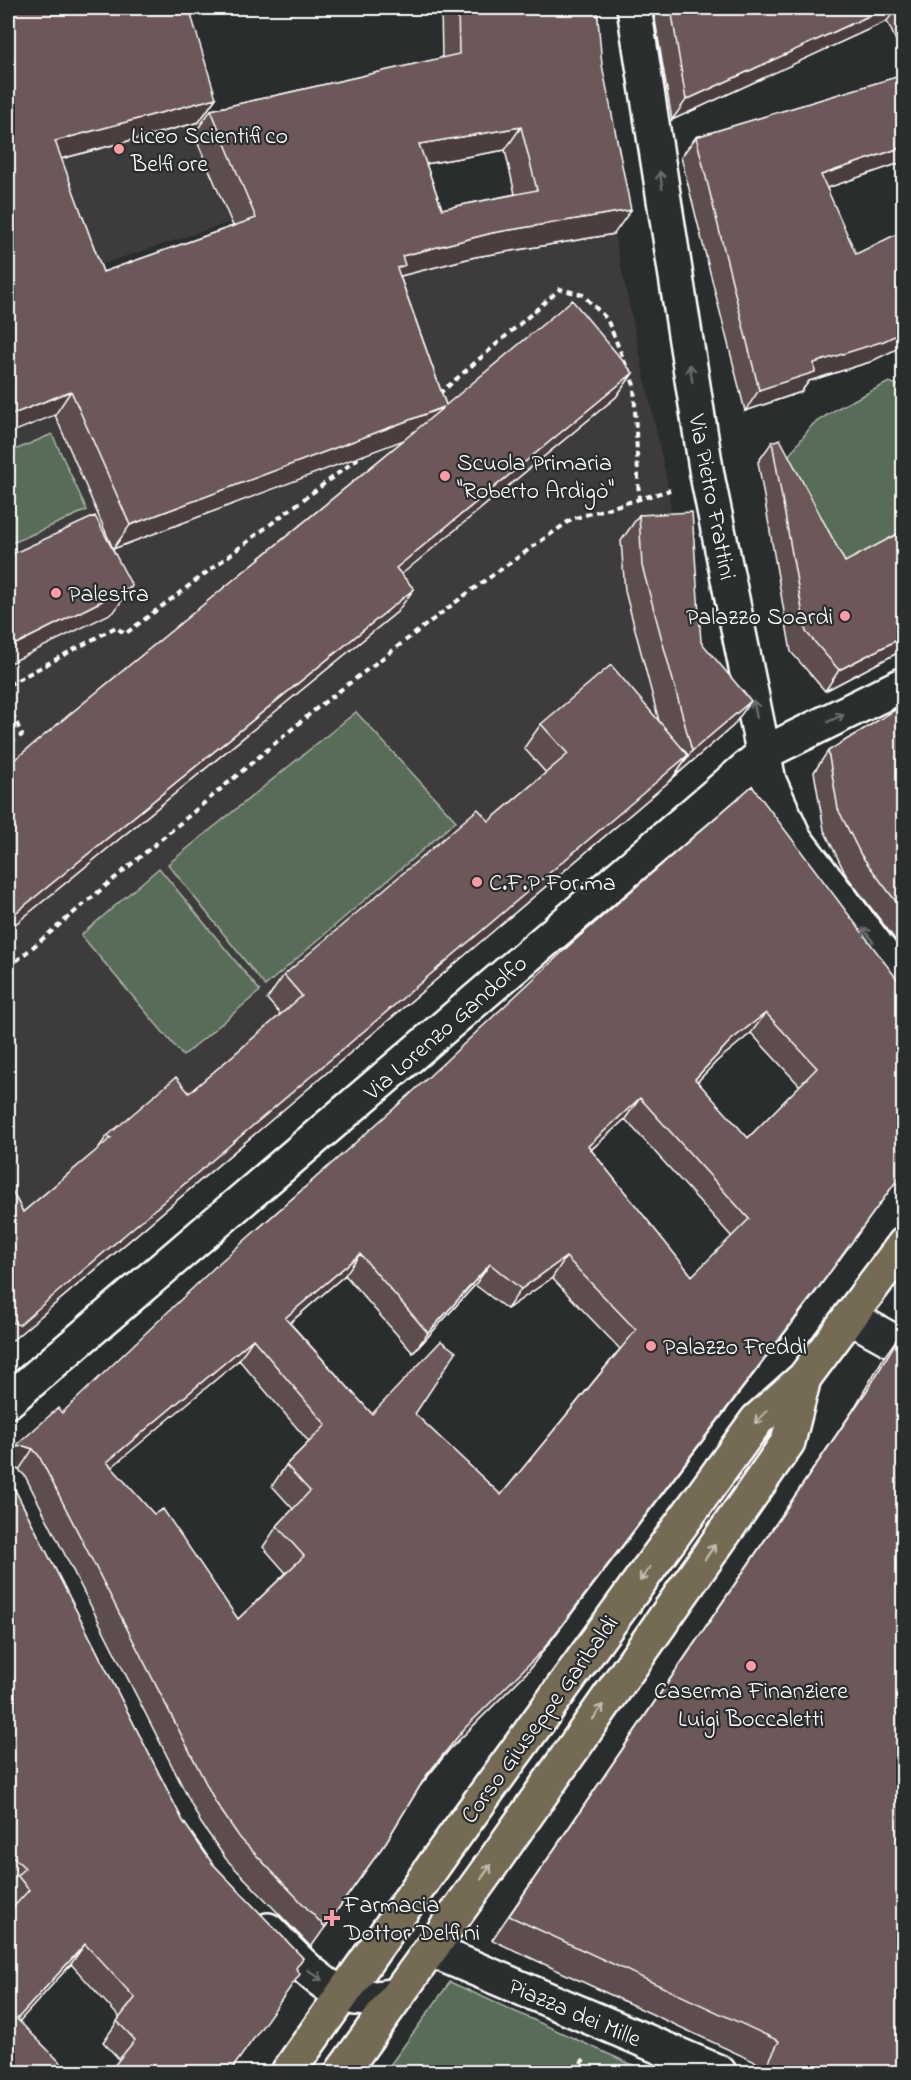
<svg xmlns="http://www.w3.org/2000/svg" width="911" height="2080" font-family="'Indie Flower',sans-serif">
	<rect width="100%" height="100%" fill="#2a2d2e"/>
	<filter id="ink" filterUnits="userSpaceOnUse"><feTurbulence type="fractalNoise" baseFrequency=".0167" numOctaves="2"/><feDisplacementMap in="SourceGraphic" scale="12" xChannelSelector="R" yChannelSelector="G"/><feConvolveMatrix kernelMatrix="1 2 1 2 8 2 1 2 1" color-interpolation-filters="sRGB"/></filter>
	<g filter="url(#ink)">
		<path fill="#3e3a3b" d="M166,8L199,122L214,180L231,222L78,272L8,31Z
			M614,234L667,481L675,537L684,668L733,726L8,1344V434L50,413L387,280L475,257Z"/>
		<path fill="#596d58" stroke="#acb6ac" stroke-width="1.5" d="M889,382L903,387V545L830,583L780,467L813,424L838,408Z
			M52,434L87,510L8,545V453Z
			M356,712L456,821L265,986L168,864Z
			M159,868L260,991L183,1056L81,935Z
			M450,1982L648,2072H385Z"/>
		<g fill="none" stroke-linecap="round" stroke-linejoin="round">
			<defs>
				<path id="minor" d="M634,8L707,475L769,781L795,839L904,982
					M850,1317L904,1347
					M8,1401L764,753L904,684
					M268,1930C290,1952 323,1991 355,1998C369,2000 383,1997 397,1995
					M431,1950L719,2072"/>
				<path id="major" d="M288,2072L446,1848L757,1420L804,1378L904,1244
					M342,2072L487,1871L788,1442L804,1378"/>
			</defs>
			<use href="#minor" stroke="#fff" stroke-width="38"/>
			<use href="#major" stroke="#fff" stroke-width="38"/>
			<path stroke="#fff" stroke-width="4" stroke-dasharray="6 4.5" stroke-linecap="butt" d="M439,394L560,289L583,295L607,319L634,385L639,500
				M8,685L116,627L125,634L365,453
				M8,704L22,735L8,744
				M8,968L317,708L469,592L572,519L670,490
				M575,2072L584,2059"/>
			<use href="#minor" stroke="#2a2d2e" stroke-width="33"/>
			<use href="#major" stroke="#746b52" stroke-width="33"/>
		</g>
		<path fill="#5d4d4d" stroke="#fff" stroke-width="1.5" fill-rule="evenodd" d="M8,8L216,98L199,122L61,159L103,272L233,226L194,134L211,110L442,58L441,8H597L614,234L475,257L400,276L446,405L633,373L616,397L401,574L397,612L8,930V765L405,439L113,549L55,415ZM505,150L515,194L442,209L426,164Z
			M653,8H903V56L887,21L672,120Z
			M903,75V162L827,188L870,362L809,381L801,392L745,411L681,157L696,137Z
			M772,442L845,562L903,650L825,691L791,652L758,462Z
			M639,515L701,642L733,726L674,777V776L672,779L8,1344V1183L23,1212L97,1150L107,1136L189,1093L281,1015L267,999L284,975L489,821L546,773L524,748L541,724L659,721L625,591L621,541Z
			M903,705V950L846,875L824,830L814,772L828,751Z
			M897,979L813,1296L528,1671L449,1750L420,1786L386,1842L311,1947L226,1859L201,1823L25,1476L19,1470L10,1466L8,1467V1453L62,1413L407,1097ZM751,1033L800,1086L748,1138L697,1082L717,1061ZM625,1119L732,1237L692,1276L591,1150ZM345,1275L413,1353L475,1285L507,1309L552,1278L620,1349L501,1495L415,1414H372L290,1323ZM239,1360L309,1442L286,1465L272,1486L293,1509L277,1526L263,1547L286,1573L238,1619L111,1467Z
			M901,1333L903,2073H758L762,2065L492,1940L853,1410L884,1357Z
			M8,1476L183,1821L212,1863L303,1958L119,2059L103,2042L120,2018L71,1964L19,2021L8,2073L12,1908L8,1902V1889L9,1887L8,1886Z"/>
		<path fill="#4c3e3e" stroke="#fff" stroke-width="1.5" d="M886,8H897L887,21L672,120L686,100Z
			M216,98L199,122L38,165L55,141Z
			M521,127L505,150L403,168L419,144Z
			M903,147V162L807,195L821,175Z
			M631,210L614,234L475,257L397,277L389,289L402,256L492,233Z
			M903,332V346L870,362L809,381L801,392L745,411L759,390L814,363Z
			M633,373L616,397L380,592L396,568Z
			M71,391L55,415L8,434V416Z
			M444,407L428,431L113,549L130,525Z
			M132,586L114,612L8,664V650L10,647Z
			M414,589L397,612L8,930V919Z
			M903,637V650L825,691L839,670Z
			M751,701L733,726L674,777L692,751Z
			M688,755L672,779L8,1344V1321Z
			M766,1013L751,1033L717,1061L680,1100L695,1079L731,1040Z
			M640,1098L625,1119L573,1166L588,1146Z
			M903,1172L813,1296L528,1671L449,1750L412,1796L426,1776Z
			M360,1254L345,1275L271,1339L285,1318Z
			M566,1257L552,1278L507,1309L521,1289Z
			M490,1264L475,1285L413,1353L428,1333Z
			M253,1339L239,1360L93,1483L107,1462Z
			M24,1446L33,1449L19,1470L10,1466L8,1467V1453L14,1447Z
			M85,1944L71,1964L8,2034L17,2019Z"/>
		<path fill="#6c5959" stroke="#fff" stroke-width="1.5" fill-rule="evenodd" d="M8,8H189L216,98L55,141L103,272L256,218L211,110L459,54L458,8H597L602,65L631,210L492,233L402,256L405,265L397,268L446,405L572,300L633,373L396,568L414,589L8,919V765L444,407L130,525L71,391L8,416ZM521,127L537,190L442,209L419,144Z
			M671,8H886L686,100Z
			M903,75V147L821,175L856,254L903,231V332L884,341L814,363L815,372L759,390L696,137Z
			M780,439L845,562L903,531V637L839,670L806,632L772,442Z
			M692,512L701,642L751,701L692,751L642,566L639,515Z
			M95,516L132,586L10,647L8,643V556Z
			M611,665L688,755L19,1325L8,1321V1183L23,1212L111,1138L107,1136L176,1077L189,1093L302,996L284,975L478,809L489,821L568,754L541,724Z
			M903,705V911L861,855L838,809L828,751Z
			M752,786L897,979L903,975V1172L827,1276L542,1651L464,1729L426,1776L386,1842L325,1927L240,1838L216,1803L39,1456L33,1449L24,1446L14,1447L8,1453L58,1408L62,1413L218,1264L407,1097L573,942ZM766,1013L817,1068L748,1138L695,1079L731,1040ZM640,1098L749,1219L692,1276L588,1146ZM360,1254L428,1333L490,1264L521,1289L566,1257L636,1330L501,1495L415,1414L456,1352L441,1341L372,1414L285,1318ZM253,1339L326,1425L286,1465L310,1491L277,1526L304,1556L238,1619L163,1509L154,1514L107,1462Z
			M901,1333L903,1334V2073H763L779,2041L509,1916L870,1386Z
			M8,1476L183,1821L212,1863L303,1958L296,1968L300,1974L229,2073H108L135,2040L117,2021L135,1998L85,1944L17,2019L71,2073H8V1913L29,1890L17,1875L25,1868L8,1852Z"/>
		<defs><path id="oneway-shaft" d="M-6 0H5M1.5-3L5.5 0L1.5 3" fill="none" stroke-width="1.6" stroke-linecap="round" stroke-linejoin="round" transform="scale(1.5)"/></defs>
		<g stroke="#6a6c6d">
			<use href="#oneway-shaft" transform="translate(661 180) rotate(-99)"/>
			<use href="#oneway-shaft" transform="translate(691 373) rotate(-99)"/>
			<use href="#oneway-shaft" transform="translate(755 709) rotate(-102)"/>
			<use href="#oneway-shaft" transform="translate(836 718) rotate(-26)"/>
			<use href="#oneway-shaft" transform="translate(868 935) rotate(-127)"/>
			<use href="#oneway-shaft" transform="translate(315 1975) rotate(35)"/>
		</g>
		<g stroke="#c0bcb1">
			<use href="#oneway-shaft" transform="translate(761 1417) rotate(135)"/>
			<use href="#oneway-shaft" transform="translate(710 1552) rotate(-55)"/>
			<use href="#oneway-shaft" transform="translate(645 1574) rotate(126)"/>
			<use href="#oneway-shaft" transform="translate(598 1712) rotate(-55)"/>
			<use href="#oneway-shaft" transform="translate(486 1872) rotate(-55)"/>
		</g>
	</g>
	<g fill="#ff9aa2" stroke="#2a2d2e" stroke-width="2">
		<circle cx="119" cy="149" r="6"/>
		<circle cx="445" cy="476" r="6"/>
		<circle cx="56" cy="593" r="6"/>
		<circle cx="845" cy="616" r="6"/>
		<circle cx="477" cy="882" r="6"/>
		<circle cx="651" cy="1346" r="6"/>
		<circle cx="751" cy="1666" r="6"/>
		<path d="M329 1909h6v6h6v6h-6v6h-6v-6h-6v-6h6z"/>
	</g>
	<g text-anchor="middle" stroke-width="4.5" stroke-linejoin="round" paint-order="stroke">
		<g font-size="24" fill="#fff" stroke="#2a2d2e" text-anchor="start">
			<text x="131" y="143">Liceo Scientifico<tspan x="131" dy="28">Belfiore</tspan></text>
			<text x="457" y="470">Scuola Primaria<tspan x="457" dy="28">"Roberto Ardigò"</tspan></text>
			<text x="68" y="601">Palestra</text>
			<text x="833" y="624" text-anchor="end">Palazzo Soardi</text>
			<text x="489" y="890">C.F.P For.ma</text>
			<text x="663" y="1354">Palazzo Freddi</text>
			<text x="751" y="1698" text-anchor="middle">Caserma Finanziere<tspan x="751" dy="28">Luigi Boccaletti</tspan></text>
			<text x="344" y="1912">Farmacia<tspan x="344" dy="28">Dottor Delfini</tspan></text>
		</g>
		<g font-size="24" fill="#fff" stroke="#2a2d2e">
			<text transform="translate(713 497) rotate(79)" y="8">Via Pietro Frattini</text>
			<text transform="translate(445 1027) rotate(-41)" y="8">Via Lorenzo Gandolfo</text>
			<text transform="translate(539 1719) rotate(-54)" y="8">Corso Giuseppe Garibaldi</text>
			<text transform="translate(575 2012) rotate(23)" y="8">Piazza dei Mille</text>
		</g>
	</g>
	<rect width="911" height="2080" fill="none" stroke="#2a2d2e" stroke-width="30"/>
	<rect x="15" y="15" width="881" height="2050" fill="none" stroke="#fff" stroke-width="2" filter="url(#ink)"/>
</svg>
